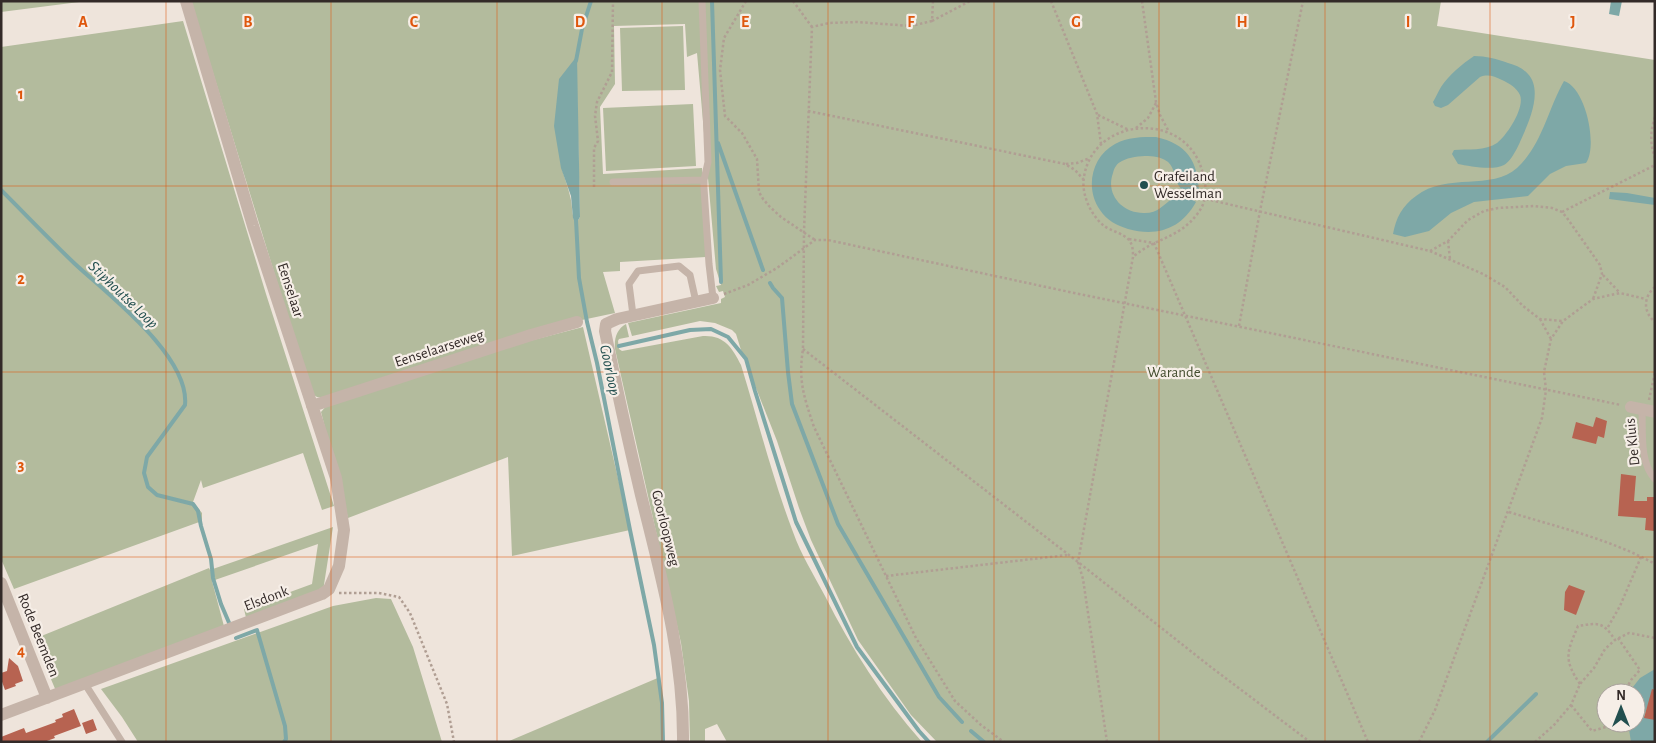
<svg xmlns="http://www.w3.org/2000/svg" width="1656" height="743" font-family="'Alegreya Sans',sans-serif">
	<rect width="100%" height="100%" fill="#eee4db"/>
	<path fill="#b3bb9d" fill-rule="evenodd" d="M1,1H87L1,12Z
		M191,1H1441L1437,26L1655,60V742H937L911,715L858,640L811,540L799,508L777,441L741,350L736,334L732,330L715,323L700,321L632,336L628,323L721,303V299L725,297L723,291L719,292L716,286L721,285L716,269L697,53L687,57L685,24L614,26L615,84L600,107L603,174L702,168L706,257L620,262V271L603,272L615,313L582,320L326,398L317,397L311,393ZM576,56L580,217L576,224C571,215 573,206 570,196C567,182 561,171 560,157ZM1606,693H1636V723H1606Z
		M183,21L266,294L334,506L322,510L303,453L203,488L201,480L193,502L202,513V521L14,589L1,559V47Z
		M683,26L685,90L622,91L620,28Z
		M693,104L696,166L606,171L603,108Z
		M626,324L629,337L619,339L618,341L619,349L622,351L703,336C724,335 732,347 741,365C758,420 772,477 793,532C801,555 814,575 825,596C851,648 883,698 922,742H727L717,724L705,729V742H690L689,701L681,643L615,349C614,338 617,329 626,324Z
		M583,327L630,530L512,556L508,457L348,518L321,412L328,404L502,348Z
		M333,527L323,591L247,622L244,609L312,584L318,544L212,581L225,630L56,691L34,639L209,568L210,570Z
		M376,598L391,599L413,647L442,742H138L122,717L101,689L333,606Z
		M660,677L662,703L663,742H507Z"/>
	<path fill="#7ea8a7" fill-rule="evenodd" d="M1611,1H1622L1619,16L1609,14Z
		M577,56L580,217L576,224L573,218L571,196L561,168L554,126L559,79Z
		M1474,56C1486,56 1497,59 1508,63C1515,65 1523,68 1528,74C1542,89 1531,117 1524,133C1520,142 1513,160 1504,165C1493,171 1469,166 1458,164L1452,154L1454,150C1467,149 1486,151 1497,143C1507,135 1525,108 1520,95C1517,88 1509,83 1502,80C1494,76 1488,74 1480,77L1448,105L1441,108L1435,106L1433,102C1436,97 1438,92 1441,87C1449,75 1462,64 1474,56Z
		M1564,81C1586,88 1598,146 1586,163L1566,166L1550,174L1528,196L1474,202L1451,213L1429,231L1405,237L1393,234C1396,218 1402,206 1416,196C1447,172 1492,191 1517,168C1542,145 1548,109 1564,81Z
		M1156,137C1187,144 1198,161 1199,192L1191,193L1190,198L1196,202C1181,229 1157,237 1128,229C1117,225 1107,221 1100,210C1085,189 1091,157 1115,144C1127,137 1142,137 1156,137ZM1148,156C1183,158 1168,179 1184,191L1183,197C1180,197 1175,197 1172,199C1163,205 1158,213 1145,213C1123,214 1105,195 1113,173C1114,168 1117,163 1122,161C1129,157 1140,156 1148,156Z
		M1610,192L1627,193L1655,198V205L1609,199Z
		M1655,669V685L1644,716L1655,719V742H1631L1628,723H1636V693H1629V692L1640,678Z"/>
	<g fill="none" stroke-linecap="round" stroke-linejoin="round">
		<path stroke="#7ea8a7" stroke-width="4" d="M712,1L721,282
			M576,61L582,29L591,1
			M718,143L763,270
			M1,190C25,214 49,239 74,263C107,294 190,356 185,405L147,457L144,473L148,487L157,495L193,504L198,511L201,526L211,559L213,578L221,604L230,625
			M576,220L579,278L587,322L597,363L630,530L654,645L662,703L663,742
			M770,283L773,288L782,298L788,372L792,404L838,524L939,697L962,722
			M619,346L690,330L711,329L728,337L746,359L755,391L796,522L857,647L919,731L929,742
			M236,638L257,630L285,726L286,739L284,742
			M971,731L984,742
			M1487,742L1536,694"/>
	</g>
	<path fill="#b76351" d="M1596,417L1607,421L1604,438L1598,436L1596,444L1572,438L1576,422L1593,427Z
		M1621,474L1636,476L1634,501H1647V497H1655V531L1645,530L1646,518L1618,516Z
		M1569,585L1585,591L1576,615L1564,610L1565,592Z
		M9,658L18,666L23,681L15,684L16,686L5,690L1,679V673L7,671Z
		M1652,689L1655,690V720L1644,718Z
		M74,709L81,726L54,736L55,738L44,742H1V737L24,728L26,733L56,722L55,720L63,717L62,714Z
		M93,719L97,730L86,734L82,723Z"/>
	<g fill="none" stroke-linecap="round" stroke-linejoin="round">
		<path stroke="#b09e93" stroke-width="2.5" stroke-dasharray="2.5 2.5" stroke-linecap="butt" d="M746,1L724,38L720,70L725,116L742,133L757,159L759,192L763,199L770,207L781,217L815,240
			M793,1L812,27
			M933,1L932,21L911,26L857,22L829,23L812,27L804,231L803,349C798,381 804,397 814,427L916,638L955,701L981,725L1004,742
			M1051,1L1097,114L1101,144
			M1142,1L1156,102L1160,115L1168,130
			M932,21L970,1
			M808,111L1065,164L1075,170L1083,179
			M1098,115L1129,130
			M1655,117C1650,132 1650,144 1655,158
			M1136,128L1148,118L1156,103
			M1066,164L1077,163L1090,158
			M594,187V148L598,141L595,116L597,102L612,72L613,1
			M1206,199L1430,251L1483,274L1505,287L1523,306L1540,319L1562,321
			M1562,212L1655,165
			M1129,239L1154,243L1368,742
			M1448,241L1450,259
			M1430,251L1448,241L1468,220L1484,211L1498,208L1534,206L1552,208L1562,212L1567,218L1600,265L1602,274L1593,299
			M1603,275L1620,293
			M1655,287C1643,297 1643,312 1655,322
			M724,294L748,285L777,268L815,240H828L1060,290L1621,405
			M1540,319L1551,339
			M1239,326L1260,211L1303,1
			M803,349L1078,562L1207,664L1310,742
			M1649,400L1655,372
			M1509,512C1557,527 1610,539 1655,564
			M886,576L1067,555
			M339,593H379L399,597L410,613L447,704L454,742
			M1608,627L1620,606L1641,557
			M1618,638L1640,670L1631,680L1624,693
			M1580,684C1563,659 1567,652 1578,626C1598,623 1603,621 1615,640L1629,633L1655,638
			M1571,705L1592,731L1620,723
			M1107,742L1083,579L1078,562L1133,257C1133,251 1133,245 1129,240C1123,233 1110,231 1103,225C1090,214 1081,193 1084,177C1093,116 1188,109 1203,174C1207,189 1207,201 1198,213C1179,239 1156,237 1133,257
			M1419,742L1435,710L1542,418L1546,390L1544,372L1551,339L1563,321L1593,299L1606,296L1620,293L1646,299
			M1535,742L1554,725L1571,705L1580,684L1594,668L1605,649L1615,640"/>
		<path stroke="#c5b4a9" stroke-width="7" d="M702,1L708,162L704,180V188L709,264L713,298
			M613,182L704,180
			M633,315L629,284L638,271L679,266L690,275L696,302
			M1642,409C1643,431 1639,462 1655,479
			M85,684L122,742"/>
		<path stroke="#c5b4a9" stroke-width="12" d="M312,406L531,335L577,322
			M1631,407L1655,412
			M1,583L47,698
			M1,715L322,594L329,589L339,566L344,530L336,478L253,226L186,1
			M683,742C684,657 661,576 641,495C628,440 616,386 605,331L606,324L617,319L713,298"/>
	</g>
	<path fill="none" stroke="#df570d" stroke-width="1" stroke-opacity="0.55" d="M166,1V742M331,1V742M497,1V742M662,1V742M828,1V742M994,1V742M1159,1V742M1325,1V742M1490,1V742M1,186H1655M1,372H1655M1,557H1655"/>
	<circle fill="#224f4f" stroke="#f6eee7" stroke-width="2" cx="1144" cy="185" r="5"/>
	<g text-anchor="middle" stroke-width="4.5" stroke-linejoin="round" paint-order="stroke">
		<g font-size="15" fill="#332a28" stroke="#f6eee7" text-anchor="start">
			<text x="1154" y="181">Grafeiland<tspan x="1154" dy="17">Wesselman</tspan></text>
		</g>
		<g font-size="15" fill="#332a28" stroke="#f6eee7">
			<text transform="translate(291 290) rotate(72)" y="5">Eenselaar</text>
			<text transform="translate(439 348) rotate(-18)" y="5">Eenselaarseweg</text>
			<text transform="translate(1632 442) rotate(-96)" y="5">De Kluis</text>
			<text transform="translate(666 528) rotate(76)" y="5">Goorloopweg</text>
			<text transform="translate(266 598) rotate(-21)" y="5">Elsdonk</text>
			<text transform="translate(39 635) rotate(68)" y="5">Rode Beemden</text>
		</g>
		<g font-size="15" fill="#444e2f" stroke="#f6eee7">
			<text x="1174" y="377">Warande</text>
		</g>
		<g font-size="16" font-style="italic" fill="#224f4f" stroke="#f6eee7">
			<text transform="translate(124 294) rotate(44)" y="6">Stiphoutse Loop</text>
			<text transform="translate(611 370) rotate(78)" y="6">Goorloop</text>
		</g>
	</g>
	<g font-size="16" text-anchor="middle" font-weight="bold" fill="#df570d" stroke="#f6eee7" stroke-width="4.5" stroke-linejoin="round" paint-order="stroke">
		<text x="83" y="27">A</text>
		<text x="248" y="27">B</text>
		<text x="414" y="27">C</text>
		<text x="580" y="27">D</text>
		<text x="745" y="27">E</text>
		<text x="911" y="27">F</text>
		<text x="1076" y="27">G</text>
		<text x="1242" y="27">H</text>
		<text x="1408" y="27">I</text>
		<text x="1573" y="27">J</text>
		<text x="21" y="99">1</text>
		<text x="21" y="284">2</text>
		<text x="21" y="470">3</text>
		<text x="21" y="656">4</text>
	</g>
	<rect width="1656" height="743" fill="none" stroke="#332a28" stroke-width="5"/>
	<g transform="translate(1621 708)"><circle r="24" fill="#f6eee7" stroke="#a8a09b"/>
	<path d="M0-4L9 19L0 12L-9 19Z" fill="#224f4f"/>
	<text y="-8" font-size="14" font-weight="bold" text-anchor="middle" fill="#332a28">N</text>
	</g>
</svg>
